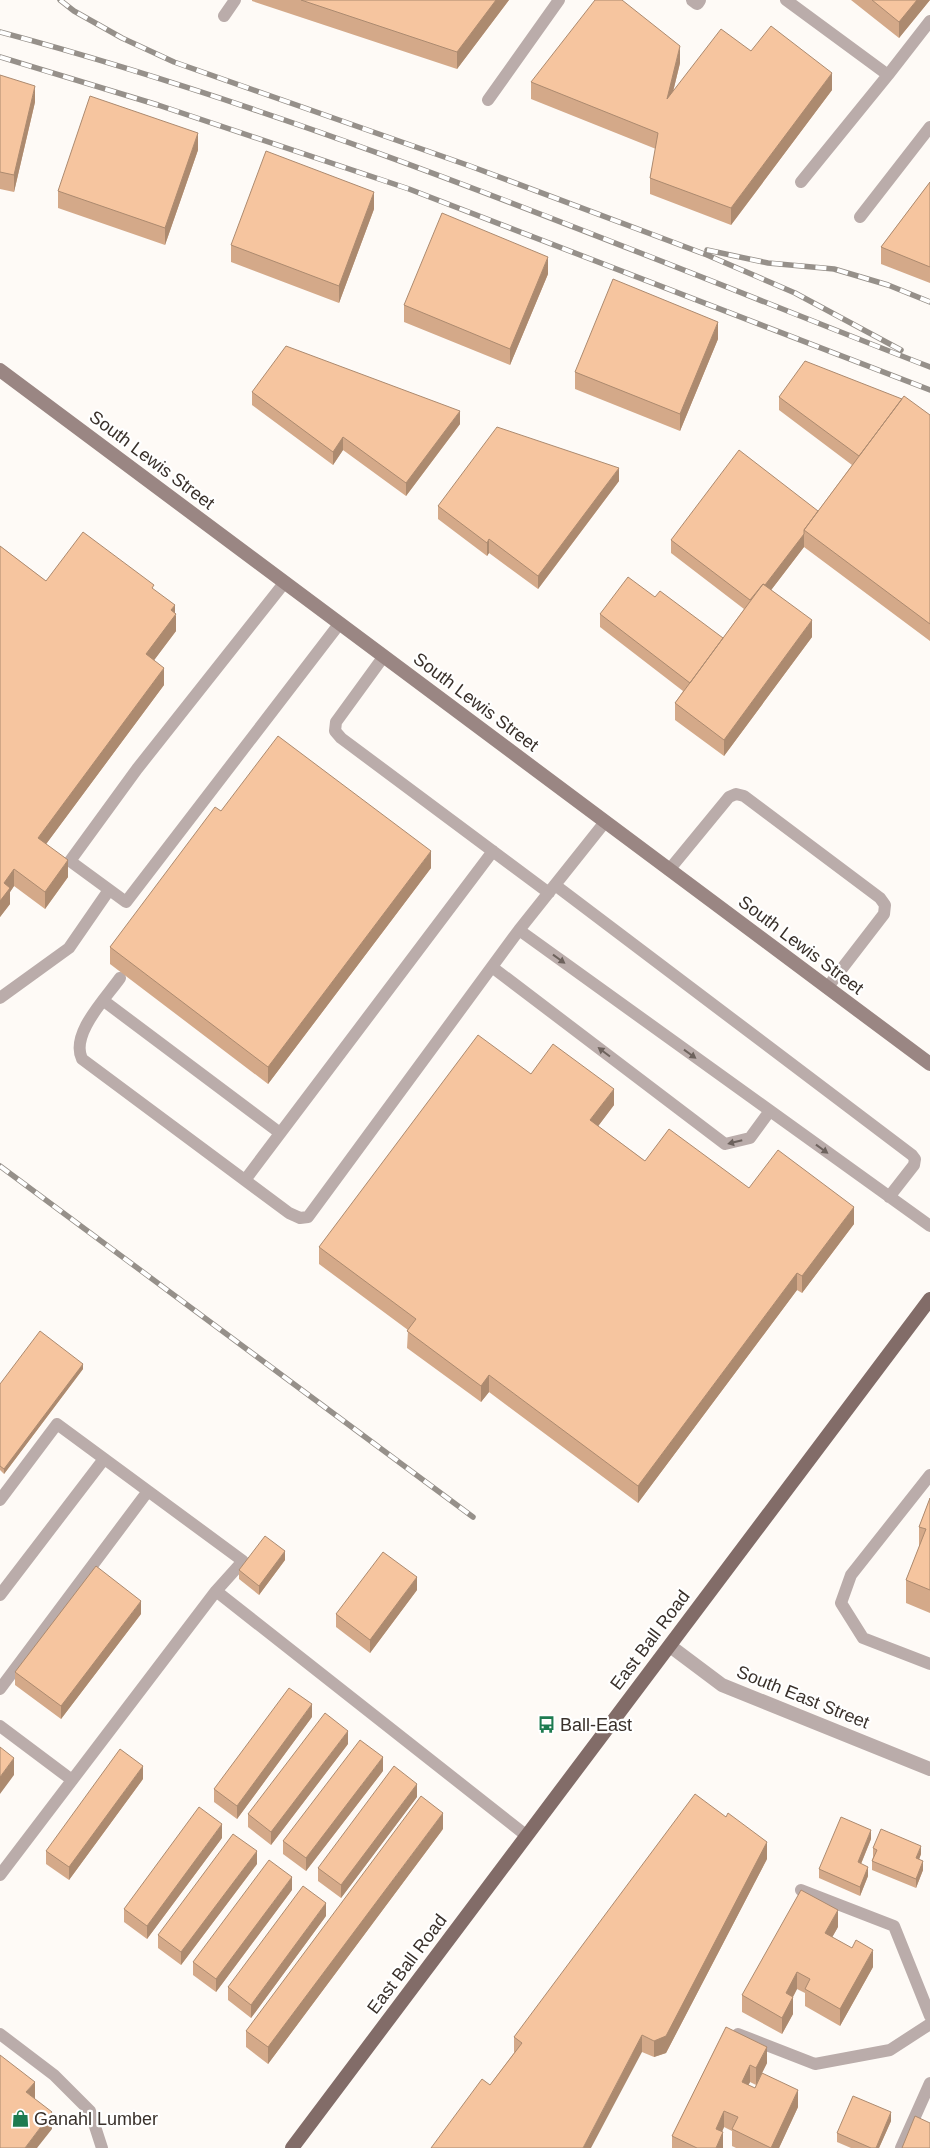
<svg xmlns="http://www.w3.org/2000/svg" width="930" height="2148" font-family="Helvetica,sans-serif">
	<rect width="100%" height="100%" fill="#fefaf6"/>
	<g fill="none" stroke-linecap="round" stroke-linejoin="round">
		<path stroke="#baacaa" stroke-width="12" d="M786,0L888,75L930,21
			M224,16L235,0
			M488,100L559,0
			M801,182L888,75
			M860,217L930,127
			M285,582L137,769L70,861L126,902L340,623
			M384,656L336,722L335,731L341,738L549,893
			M669,870L729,797L736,794L744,796L880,898L885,905L884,914L827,988
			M555,885L912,1155L915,1159L914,1165L889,1197
			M519,930L930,1226
			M492,967L725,1144L750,1138L769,1112
			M120,978C106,998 70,1034 82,1059L289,1213L300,1218L308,1217L519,930L605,822
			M0,998L69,948L109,890
			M104,1001L280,1133
			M245,1180L493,851
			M930,1475L851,1575L841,1603L863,1638L930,1664
			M0,1500L57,1424L243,1561L216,1591L527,1836
			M0,1595L104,1459
			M0,1689L148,1491
			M0,1726L72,1780
			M0,1875L216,1591
			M801,1890L894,1926L930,2016
			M0,2034L54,2075L90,2111L102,2148
			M738,2034L815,2064L890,2050L930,2024
			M901,2148L930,2083"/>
		<path stroke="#baacaa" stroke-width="14" d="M693,0L697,3L699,0"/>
		<path stroke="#baacaa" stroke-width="14" d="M670,1646L722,1685L930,1769"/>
		<path stroke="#9a8683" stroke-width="14" d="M0,370L930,1064"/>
		<path stroke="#826c68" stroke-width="14" d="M292,2148L930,1299"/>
		<defs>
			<path id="rail" d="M60,0L74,11L122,38L174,62L470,166L707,255L795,293L901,350
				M0,32C317,117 624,248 930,367
				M0,57L158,105L409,189L930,390
				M707,250L768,263L834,269L888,285L930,302
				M0,1166L473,1517"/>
		</defs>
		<use href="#rail" stroke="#96908a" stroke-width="5.5"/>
		<use href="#rail" stroke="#fff" stroke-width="4" stroke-dasharray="11" stroke-linecap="butt"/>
	</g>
	<path fill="#d4a989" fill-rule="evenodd" d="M252,0H509L457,69L252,1Z
		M851,0H930L899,38Z
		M751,51L832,90L731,225L650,194V178L656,149L531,99V82L680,63L673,92Z
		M0,75L35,102L14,192L0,189Z
		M198,150L165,245L58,208V191Z
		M930,182V283L881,264V247Z
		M374,209L339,303L231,262V245Z
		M548,274L510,365L404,322V305Z
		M718,339L680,431L575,389V372Z
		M252,392L460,424L406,496L343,450L333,465L252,405Z
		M779,397L930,415V641L804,547L771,590L812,637L724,756L675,720V703L683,691L600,627V614L655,597L723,638L744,609L671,553V540L818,511L852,465L779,410Z
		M619,481L538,589L489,553L487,556L438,519V506Z
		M0,546L46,581L175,613L176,631L154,660L164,685L46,844L68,877L45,909L14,886L10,892V904L0,917Z
		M221,811L431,868L268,1084L110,964V947Z
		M531,1074L614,1105L598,1126L645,1161L749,1188L854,1224L802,1293L797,1290L638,1503L489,1392L481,1402L407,1348L408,1330L319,1264V1247Z
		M83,1369L4,1474L0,1470V1384Z
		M930,1498V1613L906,1603V1580L919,1547V1527Z
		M285,1560L259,1595L239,1579V1570Z
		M417,1590L370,1653L336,1627V1614Z
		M141,1614L61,1719L15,1685V1672Z
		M312,1717L237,1819L214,1802V1789Z
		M348,1744L271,1845L248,1827V1814Z
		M383,1771L306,1871L283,1854V1841Z
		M143,1779L69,1880L46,1864V1851Z
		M417,1797L341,1898L318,1881V1868Z
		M443,1829L268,2064L246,2047V2031Z
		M222,1838L147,1939L124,1922V1909Z
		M871,1839L861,1864L868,1876L860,1896L819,1878V1869Z
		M873,1848L921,1854L919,1860L923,1870L916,1888L872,1870V1861L873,1857Z
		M767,1859L666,2053L654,2057L642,2052L490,2085L514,2053V2037Z
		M257,1864L181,1965L158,1948V1935Z
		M292,1890L216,1992L193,1975V1962Z
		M326,1916L251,2018L228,2000V1987Z
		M838,1927L832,1937L873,1967L840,2026L805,2006V1993L797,1989L793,1997V2014L782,2034L742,2012V1995Z
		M726,2027L767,2063L762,2073L798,2107L779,2148H736L732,2146V2131L724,2127L722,2132L723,2148H672V2136ZM750,2082L756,2085L755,2088L748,2085Z
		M891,2121L879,2148H851L837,2142V2133Z"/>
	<path fill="#ac8a6f" d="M496,0H509L457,69V52Z
		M917,0H930L899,38V22Z
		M680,46V63L667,116V99Z
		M832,73V90L731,225V208Z
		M35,86V102L14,192V175Z
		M198,133V150L165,245V228Z
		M374,192V209L339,303V286Z
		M548,257V274L510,365V349Z
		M718,322V339L680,431V414Z
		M460,411V424L406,496V483Z
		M343,437V450L333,465V452Z
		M619,468V481L538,589V576Z
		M804,534V547L752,615V602Z
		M489,539V553L487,556V543Z
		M175,605V616L176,614V631L146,671V654L171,610Z
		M812,620V637L724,756V740Z
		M164,668V685L38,855V838Z
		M431,851V868L268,1084V1067Z
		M68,860V877L45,909V892Z
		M14,869V886L10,892V904L0,917V901L4,883Z
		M614,1089V1105L590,1137V1120Z
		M854,1207V1224L802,1293V1276Z
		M797,1273V1290L638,1503V1486Z
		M83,1364V1369L4,1474V1469Z
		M489,1375V1392L481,1402V1386Z
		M285,1551V1560L259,1595V1586Z
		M417,1577V1590L370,1653V1640Z
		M141,1601V1614L61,1719V1706Z
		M312,1704V1717L237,1819V1806Z
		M348,1731V1744L271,1845V1832Z
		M383,1757V1771L306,1871V1858Z
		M14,1758V1775L0,1794V1777Z
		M143,1766V1779L69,1880V1867Z
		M417,1784V1797L341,1898V1885Z
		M443,1813V1829L268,2064V2047Z
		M222,1824V1838L147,1939V1926Z
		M871,1830V1839L858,1871V1862Z
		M767,1842V1859L666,2053L654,2057V2041Z
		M921,1846V1854L916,1867V1858Z
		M257,1851V1864L181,1965V1952Z
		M923,1861V1870L916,1888V1879Z
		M868,1867V1876L860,1896V1887Z
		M292,1877V1890L216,1992V1979Z
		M326,1903V1916L251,2018V2005Z
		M838,1910V1927L825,1950V1933Z
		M873,1950V1967L840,2026V2009Z
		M797,1972V1989L786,2010V1993Z
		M793,1997V2014L782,2034V2018Z
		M642,2035V2052L591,2148H583Z
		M767,2047V2063L756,2085V2068Z
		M750,2065V2082L742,2099V2082Z
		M35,2082V2099L26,2092Z
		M798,2090V2107L779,2148H771Z
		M724,2111V2127L716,2145V2129Z
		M52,2112V2129L37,2148H25Z
		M891,2112V2121L879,2148H876Z
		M723,2132V2148H716Z"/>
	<path fill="#f6c59f" stroke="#ac8a6f" d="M301,0H496L457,52Z
		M595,0H622L680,46L667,99L721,29L751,51L771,26L832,73L731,208L650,178L658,133L531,82Z
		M872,0H917L899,22Z
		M0,75L35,86L14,175L0,172Z
		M90,96L198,133L165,228L58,191Z
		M266,151L374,192L339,286L231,245Z
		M930,182V267L881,247Z
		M442,213L548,257L510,349L404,305Z
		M613,279L718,322L680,414L575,372Z
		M286,346L460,411L406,483L343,437L333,452L252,392Z
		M805,361L902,399L859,456L779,397Z
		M904,396L930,415V624L804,530Z
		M497,427L619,468L538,576L489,539L487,543L438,506Z
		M739,450L818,511L804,530V534L765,585L763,584L750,600L671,540Z
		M83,532L154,585L152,588L175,605L171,610L176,614L146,654L164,668L38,838L68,860L45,892L14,869L4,883L10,888L0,901V546L46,581Z
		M628,577L655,597L660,591L723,638L690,683L600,614Z
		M763,584L812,620L724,740L675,703Z
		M278,736L431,851L268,1067L110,947L215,807L221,811Z
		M478,1035L531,1074L553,1044L614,1089L590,1120L645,1161L669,1129L749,1188L778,1150L854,1207L802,1276L797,1273L638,1486L489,1375L481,1386L407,1331L416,1319L319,1247Z
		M40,1331L83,1364L4,1469L0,1466V1384Z
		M930,1498V1590L906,1580L926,1529L919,1527Z
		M265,1536L285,1551L259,1586L239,1570Z
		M383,1552L417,1577L370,1640L336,1614Z
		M96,1566L141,1601L61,1706L15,1672Z
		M289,1688L312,1704L237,1806L214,1789Z
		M325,1713L348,1731L271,1832L248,1814Z
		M360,1740L383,1757L306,1858L283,1841Z
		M0,1747L14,1758L0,1777Z
		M120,1749L143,1766L69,1867L46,1851Z
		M394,1766L417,1784L341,1885L318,1868Z
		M695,1794L726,1817L728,1813L767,1842L666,2036L654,2041L642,2035L583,2148H431L482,2079L490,2085L522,2043L514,2037Z
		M421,1796L443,1813L268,2047L246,2031Z
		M199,1807L222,1824L147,1926L124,1909Z
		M841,1817L871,1830L858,1862L868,1867L860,1887L819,1869Z
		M881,1829L921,1846L916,1858L923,1861L916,1879L872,1861L877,1850L873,1848Z
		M233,1834L257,1851L181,1952L158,1935Z
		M269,1860L292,1877L216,1979L193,1962Z
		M303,1886L326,1903L251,2005L228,1987Z
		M801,1890L838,1910L825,1933L852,1948L856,1940L873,1950L840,2009L805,1989L810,1979L797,1972L786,1993L793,1997L782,2018L742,1995Z
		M726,2027L767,2047L756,2068L750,2065L742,2082L755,2088L762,2073L798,2090L771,2148L732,2129L738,2117L724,2111L716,2129L723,2132L716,2148H697L672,2136Z
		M0,2055L35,2082L26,2092L52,2112L25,2148H0Z
		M853,2096L891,2112L876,2148H871L837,2133Z
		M915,2116L930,2123V2148H902Z"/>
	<defs><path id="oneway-solid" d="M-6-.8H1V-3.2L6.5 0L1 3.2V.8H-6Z" transform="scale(1.25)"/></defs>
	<g fill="#6d625d">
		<use href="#oneway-solid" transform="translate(559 959) rotate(36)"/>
		<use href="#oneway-solid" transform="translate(604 1052) rotate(-143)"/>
		<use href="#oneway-solid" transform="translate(690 1054) rotate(36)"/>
		<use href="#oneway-solid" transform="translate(735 1142) rotate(166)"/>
		<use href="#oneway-solid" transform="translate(822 1149) rotate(36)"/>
	</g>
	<defs>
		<symbol id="bus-bare" viewBox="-9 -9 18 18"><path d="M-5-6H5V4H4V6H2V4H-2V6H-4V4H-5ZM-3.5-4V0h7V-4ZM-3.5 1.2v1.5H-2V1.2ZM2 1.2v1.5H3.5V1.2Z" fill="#1e7b50" stroke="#fff" stroke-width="2.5" paint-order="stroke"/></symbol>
		<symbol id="shop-bare" viewBox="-9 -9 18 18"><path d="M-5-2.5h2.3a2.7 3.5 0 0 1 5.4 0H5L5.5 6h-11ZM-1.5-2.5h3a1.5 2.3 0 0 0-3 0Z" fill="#1e7b50" stroke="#fff" stroke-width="2.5" paint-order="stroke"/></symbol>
	</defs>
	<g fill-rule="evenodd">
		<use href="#bus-bare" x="534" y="1712" width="25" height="25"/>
		<use href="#shop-bare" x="8" y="2106" width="25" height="25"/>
	</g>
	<g text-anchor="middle" stroke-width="4.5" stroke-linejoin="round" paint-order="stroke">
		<g font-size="18" fill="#39302a" stroke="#fff">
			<text transform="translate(152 460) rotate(37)" y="6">South Lewis Street</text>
			<text transform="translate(476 702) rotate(37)" y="6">South Lewis Street</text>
			<text transform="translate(801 945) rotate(37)" y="6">South Lewis Street</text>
			<text transform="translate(650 1640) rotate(-53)" y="6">East Ball Road</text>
			<text transform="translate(803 1697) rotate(22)" y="6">South East Street</text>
			<text transform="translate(407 1964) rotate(-53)" y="6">East Ball Road</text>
		</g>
		<g font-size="18" fill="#39302a" stroke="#fff" text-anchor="start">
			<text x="560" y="1731">Ball-East</text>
			<text x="34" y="2125">Ganahl Lumber</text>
		</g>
	</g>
</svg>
